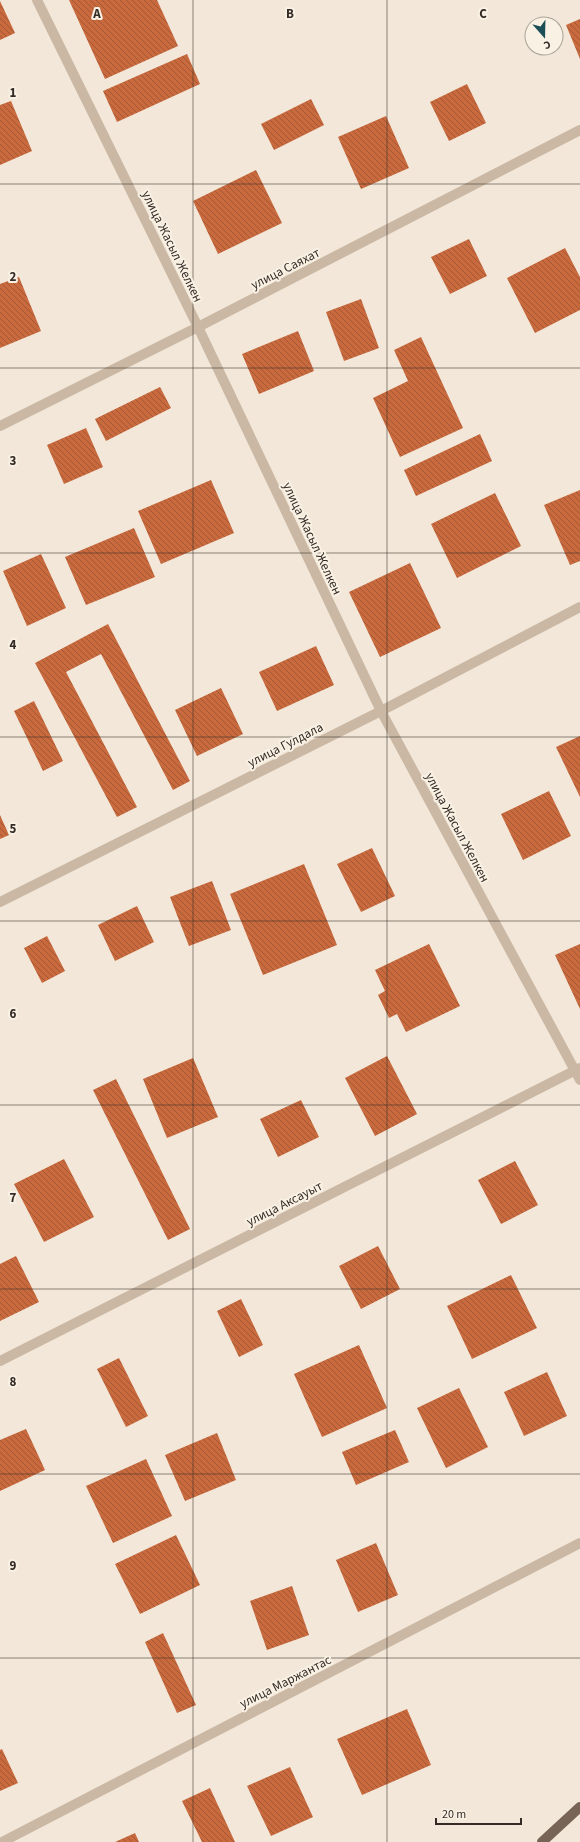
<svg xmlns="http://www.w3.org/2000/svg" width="580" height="1842" font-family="'Source Sans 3',sans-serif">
	<defs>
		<pattern id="building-back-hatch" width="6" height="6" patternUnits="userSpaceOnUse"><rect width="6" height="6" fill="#c96a3e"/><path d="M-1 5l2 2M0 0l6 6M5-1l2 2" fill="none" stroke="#a45734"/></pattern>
	</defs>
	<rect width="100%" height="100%" fill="#f2e7d8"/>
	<path fill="url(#building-back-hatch)" d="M69,0H157L178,46L105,79Z
		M0,1L15,33L0,40Z
		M580,19V59L566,25Z
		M187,54L200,84L117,122L103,91Z
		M467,84L486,123L449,141L430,102Z
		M311,99L324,125L274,150L261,124Z
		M11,101L32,151L0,165V105Z
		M386,116L409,168L361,189L338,137Z
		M256,170L282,223L218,254L193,201Z
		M469,239L487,276L450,294L431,257Z
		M565,248L580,277V310L535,333L507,278Z
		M19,277L41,331L0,348V284Z
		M361,299L379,348L344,361L326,312Z
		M298,331L314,371L259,394L242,354Z
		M421,337L463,428L400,457L373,398L408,381L394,350Z
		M160,387L171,408L106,441L95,419Z
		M86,428L103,467L64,484L47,445Z
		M480,434L492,461L416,496L404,470Z
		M211,480L234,533L161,564L138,511Z
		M580,490V561L570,565L544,505Z
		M495,493L521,546L457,578L431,524Z
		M134,528L155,577L86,605L65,557Z
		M41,554L66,608L27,626L3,571Z
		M410,563L441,628L380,657L349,592Z
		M108,624L190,781L173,790L101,654L66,672L137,807L117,817L35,663Z
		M316,646L334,685L277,711L259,672Z
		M221,688L243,734L197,756L175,710Z
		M34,701L63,761L43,771L14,711Z
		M580,736V797L556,747Z
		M549,791L571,836L523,860L501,814Z
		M0,815L9,835L0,839Z
		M372,848L395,896L361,912L337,864Z
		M304,864L337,945L263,975L230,894Z
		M212,881L231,930L189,946L170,897Z
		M137,906L154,942L115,961L98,925Z
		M47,936L65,971L42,983L24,948Z
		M429,944L460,1006L406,1032L397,1014L389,1018L378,995L385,991L375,970Z
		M580,944V1009L555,955Z
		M387,1056L417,1114L375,1136L345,1078Z
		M193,1058L218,1117L167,1138L143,1079Z
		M116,1079L190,1229L168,1240L93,1090Z
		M301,1100L319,1137L278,1157L260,1119Z
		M64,1159L94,1217L44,1242L14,1184Z
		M515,1161L538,1205L501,1224L478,1180Z
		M378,1246L400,1289L361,1309L339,1266Z
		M16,1256L39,1302L0,1321V1264Z
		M511,1275L537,1328L472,1359L447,1306Z
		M241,1299L263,1345L239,1357L217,1311Z
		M359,1345L387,1408L322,1437L294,1374Z
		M119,1358L148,1416L126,1427L97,1369Z
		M547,1372L567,1416L524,1436L504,1392Z
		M459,1388L488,1447L446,1468L417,1408Z
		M26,1429L45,1470L0,1491V1440Z
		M395,1430L409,1462L356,1485L342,1452Z
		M217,1433L236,1480L185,1501L165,1455Z
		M146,1459L172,1516L113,1543L86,1486Z
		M176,1535L200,1585L140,1614L115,1564Z
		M376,1543L398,1595L358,1612L336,1560Z
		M292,1586L309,1635L267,1650L250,1601Z
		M163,1633L196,1705L177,1713L145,1642Z
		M407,1709L431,1765L362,1795L337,1739Z
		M2,1749L18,1783L0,1791V1750Z
		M290,1767L313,1817L271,1836L247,1786Z
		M210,1788L235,1842H202L182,1801Z
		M135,1833L139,1842H115Z"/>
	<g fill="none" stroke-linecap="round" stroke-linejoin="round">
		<path stroke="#cab8a4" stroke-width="10" d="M37,0L198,327L381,711L580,1080
			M0,426L198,327L580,130
			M0,902L381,711L580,607
			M0,1361L580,1068
			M2,1842L580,1543"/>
		<path stroke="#776456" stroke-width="10" d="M542,1842L580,1807"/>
	</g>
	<path fill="none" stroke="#352b26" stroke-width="1" stroke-opacity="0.55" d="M193,0V1842M387,0V1842M0,184H580M0,368H580M0,553H580M0,737H580M0,921H580M0,1105H580M0,1289H580M0,1474H580M0,1658H580"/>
	<g text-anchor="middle" stroke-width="4" stroke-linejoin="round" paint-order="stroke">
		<g font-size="13" fill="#352b26" stroke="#f9f1e4">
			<text transform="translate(173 246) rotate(64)" y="5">улица Жасыл Желкен</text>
			<text transform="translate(285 268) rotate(-27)" y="5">улица Саяхат</text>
			<text transform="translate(313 538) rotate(65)" y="5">улица Жасыл Желкен</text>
			<text transform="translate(285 744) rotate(-27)" y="5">улица Гулдала</text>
			<text transform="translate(458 827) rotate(62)" y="5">улица Жасыл Желкен</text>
			<text transform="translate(284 1203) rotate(-27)" y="5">улица Аксауыт</text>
			<text transform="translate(285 1681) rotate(-27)" y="5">улица Маржантас</text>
		</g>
	</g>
	<g font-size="13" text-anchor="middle" font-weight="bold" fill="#352b26" stroke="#f9f1e4" stroke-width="4" stroke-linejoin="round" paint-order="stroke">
		<text x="97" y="18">A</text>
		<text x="290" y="18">B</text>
		<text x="483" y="18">C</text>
		<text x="13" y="97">1</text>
		<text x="13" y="281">2</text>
		<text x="13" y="465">3</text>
		<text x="13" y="649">4</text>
		<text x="13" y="833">5</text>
		<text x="13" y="1018">6</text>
		<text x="13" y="1202">7</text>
		<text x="13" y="1386">8</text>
		<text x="13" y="1570">9</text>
	</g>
	<g transform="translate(544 36) rotate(160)"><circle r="19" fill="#f9f1e4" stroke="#aba298"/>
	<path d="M0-3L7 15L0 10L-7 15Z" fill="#1b4e57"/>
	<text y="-6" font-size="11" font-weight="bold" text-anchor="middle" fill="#352b26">С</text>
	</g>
	<path d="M436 1818v6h85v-6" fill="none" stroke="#352b26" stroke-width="2"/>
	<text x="442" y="1818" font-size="12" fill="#352b26" stroke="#f9f1e4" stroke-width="3" paint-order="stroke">20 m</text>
</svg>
